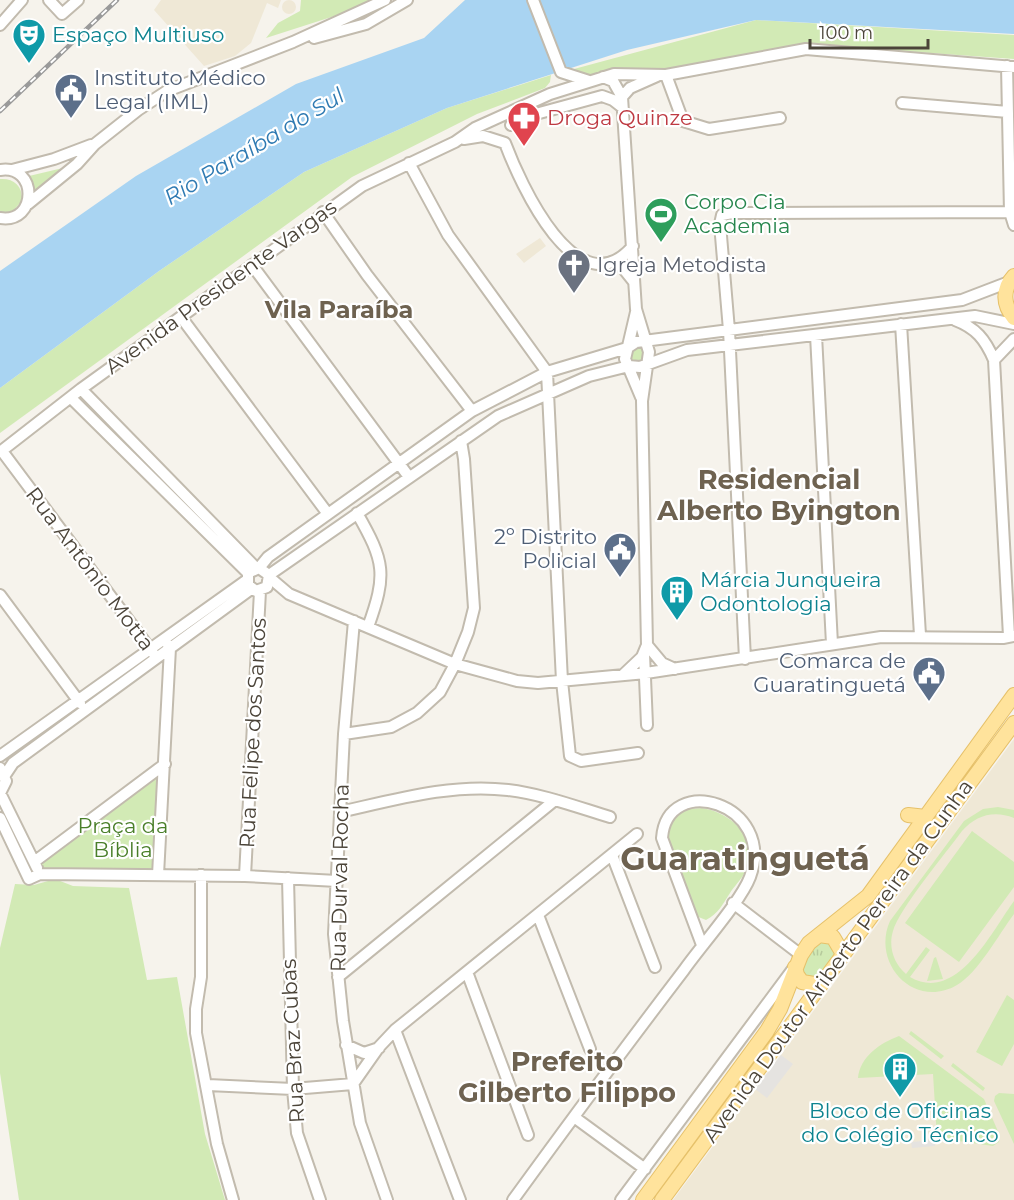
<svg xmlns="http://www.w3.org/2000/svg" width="1014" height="1200" font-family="Montserrat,sans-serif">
	<defs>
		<pattern id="grass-tufts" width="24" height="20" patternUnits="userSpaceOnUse" patternTransform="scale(1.5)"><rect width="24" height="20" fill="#d2eab5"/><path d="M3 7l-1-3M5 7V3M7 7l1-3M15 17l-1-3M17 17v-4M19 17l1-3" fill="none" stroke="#b6ca9c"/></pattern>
	</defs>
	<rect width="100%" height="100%" fill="#f6f3ec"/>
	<path fill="#efe8d6" d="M282 7a7 7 0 1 1 14 0a7 7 0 1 1-14 0Z
		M161,0H281L278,8L267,3L251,43L235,56L204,66L154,10Z
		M540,238L546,246L524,263L516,254Z
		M1014,739V1200H673L781,1055Z"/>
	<path fill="url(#grass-tufts)" d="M821,942C831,942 833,947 837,956L817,982H809L800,968L815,946Z"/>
	<path fill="#d2eab5" d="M301,0H377L375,3L266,38L278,23L300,11Z
		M756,20L1014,35V59L804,44L657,70L627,69L577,77L574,69Z
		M551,75L550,82L545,88L477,114L352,177L0,433V388L159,271L304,172L447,108Z
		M67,167L34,196L29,176Z
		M0,179C14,178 23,186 22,201L10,214H0Z
		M631 355a7 7 0 1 1 14 0a7 7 0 1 1-14 0Z
		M152,777H157L160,782L155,867L151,870H44L41,865L44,858Z
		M998,807L1014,810V818C994,810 976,815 962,831C946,853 899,909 893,931C888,947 894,964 906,974L926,947L930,950L910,977C957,1004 992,931 1014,901V914C999,934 978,973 957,985C914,1010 871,963 890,921L964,821L983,809Z
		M702,808C726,812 750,829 750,857C750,870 737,883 730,893C723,904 718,914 706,920L696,916L666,836L674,815L688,809Z
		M972,831L1014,862V887L959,962L905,923Z
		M55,879L73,886L129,888L147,980L177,977L205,1134L225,1200H19L0,1073V948L15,884L34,885Z
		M936,957L943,979L927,981L934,958Z
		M1007,995L1014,1000V1044L1002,1066L976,1052Z
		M911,1031L944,1056L941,1059L909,1034Z
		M899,1036L984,1099L1000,1136L999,1142L993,1146L937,1138L933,1074L858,1078C860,1057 880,1043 899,1036Z
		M953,1063L985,1088L983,1091L951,1066Z
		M999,1093L1014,1094V1144L994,1101L995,1096Z"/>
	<path fill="#e5e3e0" d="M781,1055L793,1064L767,1098L755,1089Z
		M934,1140L935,1146L912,1148L911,1142Z"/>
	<path fill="#a9d4f2" d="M465,0H1014V34L756,20L627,50L447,108L304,172L159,271L0,388V271L136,176L296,84L424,38Z"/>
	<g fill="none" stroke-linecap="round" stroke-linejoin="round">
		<defs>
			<path id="minor" d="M49,0L62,14L78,0
				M533,0L561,72
				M0,25L22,0
				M314,38L366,24L407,0
				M1007,66L1010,212L1014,225
				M561,72L589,81
				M666,75L683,121L709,129L780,118
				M603,77L613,81L622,97
				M902,103L1008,112
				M511,125L521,118L602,96L613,100L622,107
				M464,139L483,136L505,143
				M505,143C520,183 577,311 633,246
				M409,163L448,235L547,372L562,681L570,756L581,761L638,753
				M0,170C38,164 38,224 0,218
				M12,170L54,159L91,145
				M28,204L77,164L95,144L138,110L167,91L293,42L385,0
				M323,212L367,275L472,411
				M613,262L622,267L634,282
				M252,265L409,477
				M636,312L625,359L641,397
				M181,317L328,514
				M955,320C976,328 985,339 994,360L1009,636
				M901,324L920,635
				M816,335L832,644
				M994,360L1014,339
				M81,389L257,569
				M71,398L248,573
				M2,451L153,653
				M0,452L81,389L362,186L455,142L475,128L550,94L614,74L666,75L806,49L1014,67
				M357,513C385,562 387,574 368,627
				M259,568L269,575L267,587L256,591L248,585V573L259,568L268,557L472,411L547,372L627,348L636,342L962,300L1009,282
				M269,575L498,416L589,376L629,366L640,367L687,350L975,316L1014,324
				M269,577L289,594L455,664L517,681L538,683L646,673L881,637L1003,638L1014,636
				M0,595L80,703
				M354,621L344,734L334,934L343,1021L360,1123L387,1200
				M647,645L662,663L675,669
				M644,654L647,725
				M745,659L729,330L720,224L722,215L732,213L1010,212
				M623,675L642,657L647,645L642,401L649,352L636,309L622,97L630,88L657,76
				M344,734L391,727L417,713L440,692L455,664L468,632L474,608L464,459L461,441
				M0,756L247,580
				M0,768L6,781L0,793L37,868
				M5,775L13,763L251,589
				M340,812C394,800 452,783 508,790C542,794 577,807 610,817
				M0,818L29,879L40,874L245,876L337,881
				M612,855L655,967
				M34,862L165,764
				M158,875L170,648L168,645
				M201,875V977L196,1009V1033L217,1144L233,1200
				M245,876L260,591
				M288,878L293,1089L297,1133L320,1200
				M733,903L801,955
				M538,915L590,1049
				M467,972L528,1135
				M338,977L555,800
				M395,1030L460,1200
				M346,1045L364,1053L379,1048
				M208,1085L293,1089L353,1084L379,1047L395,1030L637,834
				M574,1117L645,1169
				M513,1200C569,1123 626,1046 684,970C700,947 741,901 750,877C777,803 667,771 662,838L702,945
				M621,1200L793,969"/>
			<path id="major" d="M1014,276C1002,289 1003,305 1014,318
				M908,815L926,817
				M819,935L833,937L843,954
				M795,967L797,975L802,982L820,985
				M643,1200L767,1031L780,1009L801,955L809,943L868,896L1014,695
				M662,1200L1014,723"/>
		</defs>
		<use href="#minor" stroke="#c2bbae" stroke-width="14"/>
		<use href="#major" stroke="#e6c16a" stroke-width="16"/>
		<use href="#minor" stroke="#fff" stroke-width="10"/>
		<use href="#major" stroke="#ffe39c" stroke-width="14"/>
		<defs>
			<path id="rail" d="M0,111L117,0"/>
		</defs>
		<use href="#rail" stroke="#9a9a9a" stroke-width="4.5"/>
		<use href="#rail" stroke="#fff" stroke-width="2" stroke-dasharray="7" stroke-linecap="butt"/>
	</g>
	<defs>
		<symbol id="theatre-pin" viewBox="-11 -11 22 30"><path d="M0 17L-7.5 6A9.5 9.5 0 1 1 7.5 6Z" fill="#0f9aa8" stroke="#fff"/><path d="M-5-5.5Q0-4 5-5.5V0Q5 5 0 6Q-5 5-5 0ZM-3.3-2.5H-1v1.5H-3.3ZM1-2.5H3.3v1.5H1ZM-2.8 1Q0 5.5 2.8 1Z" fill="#fff"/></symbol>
		<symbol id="civic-pin" viewBox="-11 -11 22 30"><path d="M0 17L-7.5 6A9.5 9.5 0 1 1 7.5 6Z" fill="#5c6f8a" stroke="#fff"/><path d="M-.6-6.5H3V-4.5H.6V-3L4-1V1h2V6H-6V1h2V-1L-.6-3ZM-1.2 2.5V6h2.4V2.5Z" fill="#fff"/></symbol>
		<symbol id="pharmacy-pin" viewBox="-11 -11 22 30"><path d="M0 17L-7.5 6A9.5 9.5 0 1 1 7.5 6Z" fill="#e0444e" stroke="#fff"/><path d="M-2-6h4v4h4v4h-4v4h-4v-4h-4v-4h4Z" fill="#fff"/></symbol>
		<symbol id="stadium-pin" viewBox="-11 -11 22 30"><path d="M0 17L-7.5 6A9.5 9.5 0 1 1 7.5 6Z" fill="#2e9e5b" stroke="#fff"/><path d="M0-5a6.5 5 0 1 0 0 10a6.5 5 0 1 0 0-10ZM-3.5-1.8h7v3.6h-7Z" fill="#fff"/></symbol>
		<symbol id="church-pin" viewBox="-11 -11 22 30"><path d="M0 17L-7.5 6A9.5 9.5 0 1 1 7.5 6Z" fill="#6b7280" stroke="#fff"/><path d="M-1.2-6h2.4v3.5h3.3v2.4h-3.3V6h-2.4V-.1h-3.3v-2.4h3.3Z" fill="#fff"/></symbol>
		<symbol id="building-pin" viewBox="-11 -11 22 30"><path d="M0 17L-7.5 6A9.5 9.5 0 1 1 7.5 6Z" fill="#0f9aa8" stroke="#fff"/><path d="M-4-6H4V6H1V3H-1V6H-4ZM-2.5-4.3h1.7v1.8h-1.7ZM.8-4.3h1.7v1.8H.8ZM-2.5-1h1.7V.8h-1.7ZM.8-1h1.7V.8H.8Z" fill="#fff"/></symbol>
	</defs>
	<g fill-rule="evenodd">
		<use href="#theatre-pin" x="10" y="16" width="38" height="52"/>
		<use href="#civic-pin" x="52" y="71" width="38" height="52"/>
		<use href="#pharmacy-pin" x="505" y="99" width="38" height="52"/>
		<use href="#stadium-pin" x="642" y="195" width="38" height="52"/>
		<use href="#church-pin" x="555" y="246" width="38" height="52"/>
		<use href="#civic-pin" x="601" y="530" width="38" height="52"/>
		<use href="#building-pin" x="658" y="573" width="38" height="52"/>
		<use href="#civic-pin" x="910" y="654" width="38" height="52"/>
		<use href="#building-pin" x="881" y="1050" width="38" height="52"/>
	</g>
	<g text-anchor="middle" stroke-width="4.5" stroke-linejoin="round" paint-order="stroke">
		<g font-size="21" fill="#0d838f" stroke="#fff" text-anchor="start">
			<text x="52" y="42">Espaço Multiuso</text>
			<text x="700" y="587">Márcia Junqueira<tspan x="700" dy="24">Odontologia</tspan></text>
			<text x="900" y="1118" text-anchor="middle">Bloco de Oficinas<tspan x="900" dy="24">do Colégio Técnico</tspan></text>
		</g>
		<g font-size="21" fill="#4e5e75" stroke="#fff" text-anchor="end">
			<text x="94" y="85" text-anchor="start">Instituto Médico<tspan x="94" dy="24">Legal (IML)</tspan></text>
			<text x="597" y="544">2º Distrito<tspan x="597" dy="24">Policial</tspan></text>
			<text x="906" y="668">Comarca de<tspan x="906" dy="24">Guaratinguetá</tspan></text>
		</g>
		<g font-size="21" fill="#be3a42" stroke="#fff" text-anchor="start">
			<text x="547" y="125">Droga Quinze</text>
		</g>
		<g font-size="21" fill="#27864d" stroke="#fff" text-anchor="start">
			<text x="684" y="209">Corpo Cia<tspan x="684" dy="24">Academia</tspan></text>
		</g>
		<g font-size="21" fill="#5b616d" stroke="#fff" text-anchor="start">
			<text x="597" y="272">Igreja Metodista</text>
		</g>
		<g font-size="21" fill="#4b4439" stroke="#fff">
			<text transform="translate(221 287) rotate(-36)" y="7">Avenida Presidente Vargas</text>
			<text transform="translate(90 569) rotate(53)" y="7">Rua Antônio Motta</text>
			<text transform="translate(253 733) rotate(-87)" y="7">Rua Felipe dos Santos</text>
			<text transform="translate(340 878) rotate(-89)" y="7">Rua Durval Rocha</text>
			<text transform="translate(838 961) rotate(-54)" y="7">Avenida Doutor Ariberto Pereira da Cunha</text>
			<text transform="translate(293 1041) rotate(-93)" y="7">Rua Braz Cubas</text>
		</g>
		<g font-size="21" fill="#4a7f2a" stroke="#fff">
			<text x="123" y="833">Praça da<tspan x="123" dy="24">Bíblia</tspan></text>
		</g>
		<g font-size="22" font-style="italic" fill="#2e7ab2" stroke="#fff">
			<text transform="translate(254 146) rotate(-31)" y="8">Rio Paraíba do Sul</text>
		</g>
		<g font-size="24" font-weight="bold" fill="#6e6250" stroke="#fff">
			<text x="339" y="318">Vila Paraíba</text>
		</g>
		<g font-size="27" font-weight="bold" fill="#6e6250" stroke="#fff">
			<text x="779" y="489">Residencial<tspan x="779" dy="31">Alberto Byington</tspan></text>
			<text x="567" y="1071">Prefeito<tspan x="567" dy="31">Gilberto Filippo</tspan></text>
		</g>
		<g font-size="33" font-weight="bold" fill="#6e6250" stroke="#fff">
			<text x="745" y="870">Guaratinguetá</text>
		</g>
	</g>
	<path d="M810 39v9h118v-9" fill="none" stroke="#4b4439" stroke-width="3"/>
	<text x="819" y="39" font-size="18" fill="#4b4439" stroke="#ffffff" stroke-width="4.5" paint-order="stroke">100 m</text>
</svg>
